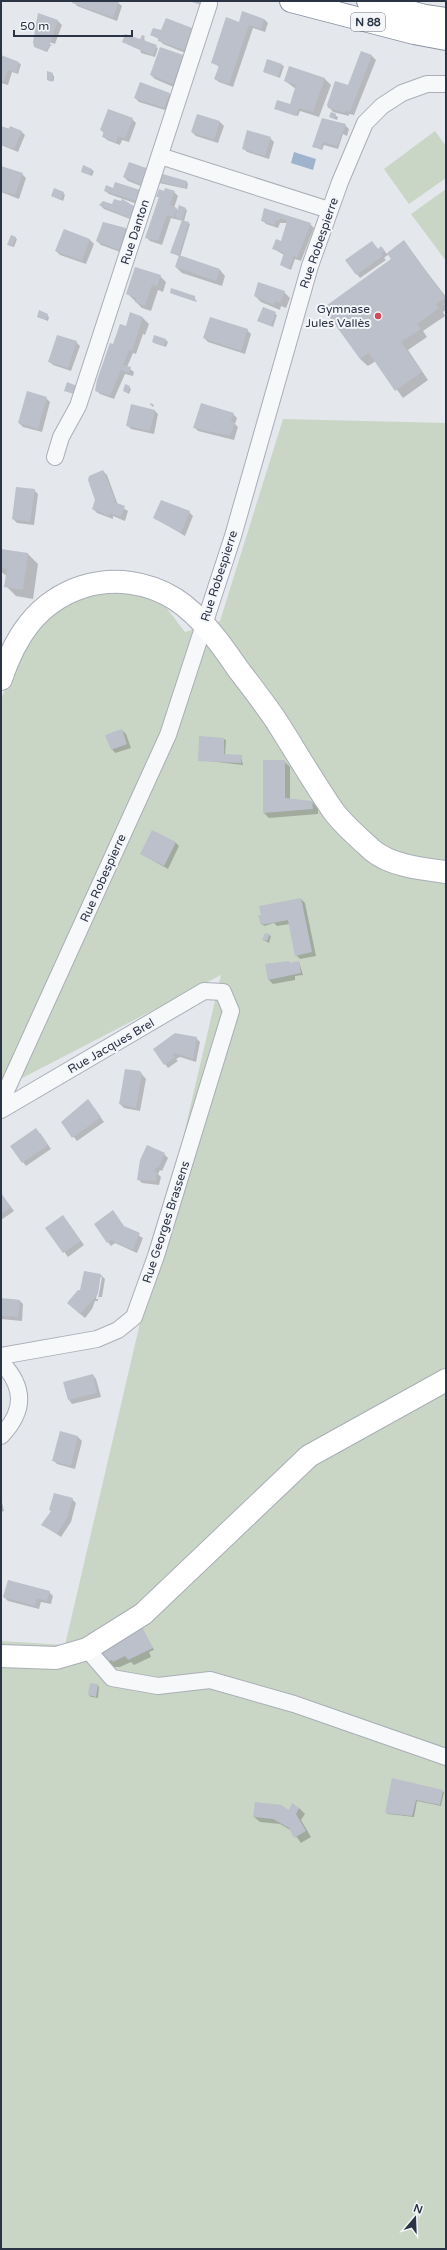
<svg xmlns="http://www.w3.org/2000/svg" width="447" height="2250" font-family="'Varela Round',sans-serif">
	<rect width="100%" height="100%" fill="#e4e7ec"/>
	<path fill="#c9d6c5" d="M435,131L446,146V178L409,204L384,169Z
		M446,189V261L411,214Z
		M283,419L446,423V2249H1V1641L65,1645L221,975L1,1089V699L34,625L64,605L108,589L162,602L185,632L220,621Z"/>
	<path fill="#9fb4cc" d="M294,152L316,159L313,170L291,163Z"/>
	<path fill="#0003" fill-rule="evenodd" d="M74,1H116L122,6L117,21L77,6Z
		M39,15L58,21L62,25L55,44L38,38V40L55,46L51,45L47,52L35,47L37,29L35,27Z
		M166,19L192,29L196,33L188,54L163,44L159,39L151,35L162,32Z
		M264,19L268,23L265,32L253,28L233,87L219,82L215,79L219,67L213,62L240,23Z
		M144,37L145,42L158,48L155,57L141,53L140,49L123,42L141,41Z
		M362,53L372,56L376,60L354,115L349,114V116L333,112L329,107L349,87Z
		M1,56L21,64L18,74L12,72L8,85L1,83Z
		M183,56L187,60L176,88L155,79L151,75Z
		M268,60L284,66L280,78L264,72Z
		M290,67L325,79L331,85L319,117L300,111L298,116L276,109L294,107L296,89L285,81Z
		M52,74L54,76V81L48,80Z
		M169,94L173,98L168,111L139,102L135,98Z
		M331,113L338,117L337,120L330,117Z
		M198,115L220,122L224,126L218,143L196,136L192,132Z
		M132,119L136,123L129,142L122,140L120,145L107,140L103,136L104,133L101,130Z
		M345,125L349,129L347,136L343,134L338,149L324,145L322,150L314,147Z
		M1,127L21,131L25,135L18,152L1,145Z
		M270,138L274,142L269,159L247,152L243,148Z
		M84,166L94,171L92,176L82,172Z
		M1,167L22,174L26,178L19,199L1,192Z
		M153,173L146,188L128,181L124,177Z
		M160,174L187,182L188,184L187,189L159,183L158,181Z
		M114,189L139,191L143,195L137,204L109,194L105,191Z
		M174,192L178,196L174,208L179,211L185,209L187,210L184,221L190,224L180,257L220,270L225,276L222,286L182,273L176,267L179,256L171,253L183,221L171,218L162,245L150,241L146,237L159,198L158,196Z
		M63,193L65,195L63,201L52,196Z
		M121,203L134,207L138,211L135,221L104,209L100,205H112Z
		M265,209L310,224L314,228L301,261L295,259L291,270L281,265L284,255L274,249L282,242L288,223H280L278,228L266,224L262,220Z
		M103,223L126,229L130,233L123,253L101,245L97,241Z
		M64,230L90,240L94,244L86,264L60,255L56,251Z
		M15,238L17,239L14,247L10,246L8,244Z
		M372,242L378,250L381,247L387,254L404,242L446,297V310L443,312L445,316L423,331L427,337L408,350L428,380L403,398L376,361L368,366L360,359L392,259L389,254L384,258L386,260L360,278L357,274Z
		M160,276L166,282L163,292L158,290L151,311L142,308L128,294Z
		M171,292L194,297L197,302L173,294Z
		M284,292L290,298L286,308L281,306L280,310L261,302L255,296Z
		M263,308L277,315L273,327L258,321Z
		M47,315L49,317L48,321L38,317Z
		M143,318L149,324L145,335L143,334L136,354L133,353L127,367L134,372L133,376L125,374L114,399L100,394L96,390L114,346L127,327Z
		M247,330L251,334L245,354L208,342L204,338Z
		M155,336L166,340L168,342L166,347L154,343L153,341Z
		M76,342L80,346L71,371L53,365L49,361Z
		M129,387L131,389L129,394L124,391Z
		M46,398L50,402L42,432L23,427L19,423Z
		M150,403L154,405L153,407L150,404Z
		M154,410L158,414L154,434L131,429L127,425Z
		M233,414L237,418L235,424L238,427L234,440L198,431L194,427Z
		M103,471L107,475L118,505L128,511L125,521L113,516V519L97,513L93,509Z
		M34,490L38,494L34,525L17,523L13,519Z
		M189,512L193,516L185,536L155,518Z
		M1,550L28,554L38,564L33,599L16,596L6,586L7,576L1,572Z
		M122,730L126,734L131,748L115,753L112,749Z
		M224,739L226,740L225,755L241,756L243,765L199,760Z
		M284,761L290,767V800L312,802L318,808V814L269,818L264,813Z
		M175,842L179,846L168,869L141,854Z
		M301,899L305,903L316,956L300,959L296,955L290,924L277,926L274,923L264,926L262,924Z
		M269,935L271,936L269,943L263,940Z
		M289,962L291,964L299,962L303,975L295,976V980L273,984L269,980L266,965Z
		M196,1038L200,1042L196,1062L180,1057L176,1059L178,1061L168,1068L154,1049Z
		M140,1072L146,1079L140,1111L124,1108L120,1104Z
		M91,1104L104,1122L77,1141L62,1122Z
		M40,1133L51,1149L26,1166L23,1162Z
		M164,1154L168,1158L162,1171L160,1170L158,1174L161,1177L159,1185L142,1183L138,1179Z
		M1,1194L14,1211L1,1220Z
		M66,1220L84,1245L68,1257L47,1228Z
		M123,1226L143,1238L137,1253L115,1243L111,1246L108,1242Z
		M101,1275L105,1279L102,1297H98V1301H95L92,1309L85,1318L72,1307L81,1292ZM100,1277H102L98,1299H96Z
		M1,1299L19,1300L23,1304L22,1321L1,1319Z
		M93,1375L96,1379L101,1397L72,1404L69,1400Z
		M78,1437L82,1441L75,1469L57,1464L53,1460Z
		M1,1498L4,1511L1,1512Z
		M72,1499L76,1503L71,1522L61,1537L42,1524Z
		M49,1592L53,1596L51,1604L41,1602L39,1609L8,1601L4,1597Z
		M142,1629L154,1650L149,1652L151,1657L134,1665L131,1662L120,1667H113L107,1661Z
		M98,1685L99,1687L98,1698L91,1697L89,1695Z
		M392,1780L442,1791L444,1792L441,1806L417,1801L414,1817L388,1814L386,1812Z
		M299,1808L305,1814L301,1820L311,1837L301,1843L292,1831L280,1824L260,1822L254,1817Z"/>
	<path fill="#bbc0ca" d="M73,1H119L113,18L72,3Z
		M189,1H199L202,2L201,5Z
		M242,11L264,19L261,29L249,25L229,84L214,79L219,66L211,63L226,17L239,22Z
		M38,13L58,20L49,47L45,51L34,47L33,42Z
		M166,18L192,28L184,50L158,41V38L150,35L153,28L161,30Z
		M125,34L140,39L142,35L145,36L143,40L157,45L153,56L122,42Z
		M160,47L183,55L173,84L150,75Z
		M361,51L372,55L350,112L346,110L345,113L328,108L327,105L335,81L348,85Z
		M1,55L19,62L16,73L8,70L4,82L1,81Z
		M267,59L282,64L278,77L263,72Z
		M289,66L325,78L313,112L299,108L296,116L274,109L277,100L290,104L296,85L284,81Z
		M47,71L53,73L52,82L47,80Z
		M140,82L170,93L164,108L134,98Z
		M108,109L133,118L125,139L118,136L116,142L102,137L104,131L100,130Z
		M331,112L336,114L335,119L329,117Z
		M197,114L220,121L214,140L191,132Z
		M322,118L346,124L337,146L323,142L321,149L312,147Z
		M1,126L9,129L10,126L22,131L14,149L1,144Z
		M247,130L271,137L265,156L242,149Z
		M129,162L152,170L142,185L123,177Z
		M83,165L92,169L90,175L81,172Z
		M1,166L23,173L15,195L1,191Z
		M159,173L187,181L185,188L157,181Z
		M115,182L140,190L138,194L141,195L138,204L135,203L136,201L104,191L106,185L113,188Z
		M54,188L64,192L61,200L51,196Z
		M165,188L175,191L170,205L177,208L174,217L167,215L158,241L145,238L159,197H156L159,189L164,191Z
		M114,199L121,201L122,199L134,206V208L137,209L133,220L99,205L103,201L112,204Z
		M179,205L186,208L182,220L175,217Z
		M264,208L311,223L297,258L294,256L289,269L280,265L284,253L272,249L276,239L281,241L287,221L280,218L279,221L276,220L275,225L261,221Z
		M182,220L189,222L179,255L220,269L216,281L175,267L179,255L170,253Z
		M103,222L126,228L119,250L96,241Z
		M64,229L90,239L82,261L55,251Z
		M11,235L16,237L12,246L7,245Z
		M404,240L445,298L436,304L439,308L417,324L421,329L401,342L422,372L395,391L369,353L360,359L323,308L391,259L387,253Z
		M372,241L378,249L381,246L385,251L381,254L383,256L356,275L345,260Z
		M135,267L161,275L157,286L152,285L145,306L135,302L136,298L126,294Z
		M258,282L285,291L280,303L275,301L274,305L254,296Z
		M171,288L195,296V301L170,293Z
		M263,307L276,312L271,326L257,321Z
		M39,310L48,314L46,320L37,317Z
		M130,312L143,317L132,351L129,350L123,365L131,367L129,373L121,370L110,396L95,391L97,380L110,343L113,344L120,324L126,326Z
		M210,317L248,329L241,351L203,338Z
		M57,335L77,341L68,368L48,362Z
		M154,335L166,339L164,346L152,342Z
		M67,382L77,386L74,394L64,391Z
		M125,384L130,386L128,393L123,391Z
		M27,391L47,397L38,429L18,423Z
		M201,403L234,413L231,421L235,423L230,436L193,428Z
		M131,404L155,410L150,431L126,426Z
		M103,470L115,499L114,502L125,506L121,517L110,513L109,516L92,509L95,500L88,480L89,476Z
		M16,487L35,489L30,522L12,519Z
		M161,500L190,511L181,533L153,518Z
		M1,549L28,553L23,590L4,587L7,569L1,568Z
		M122,729L127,744L111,750L105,735Z
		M199,736L224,738V754L242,755L241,763L198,761Z
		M263,760H285V798L312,801L313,809L263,813Z
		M152,830L176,842L164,866L140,854Z
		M301,898L312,952L295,956L288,920L261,925L258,915H261L259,906Z
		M265,933L270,934L267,941L262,940Z
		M289,961L290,963L299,961L301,973L268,980L265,964Z
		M175,1033L197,1037L193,1059L175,1053L173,1055L175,1057L164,1065L153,1049Z
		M125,1069L140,1071L142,1074L136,1108L119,1104Z
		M88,1099L101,1117L72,1138L61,1122Z
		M36,1128L48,1145L22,1163L10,1146Z
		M147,1145L165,1153L158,1168L156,1167L154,1171L157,1172L156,1181L137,1180L140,1160Z
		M1,1193L11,1207L1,1214Z
		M113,1210L124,1226L140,1233L133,1250L111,1240L107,1243L94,1224Z
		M63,1215L81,1241L63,1253L45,1228Z
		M84,1271L101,1274L98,1294L80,1314L67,1303L78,1290H80Z
		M1,1298L20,1300L18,1317L1,1316Z
		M93,1374L97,1393L68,1400L63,1382Z
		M60,1431L78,1436L71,1466L52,1461Z
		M54,1493L73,1498L67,1518L57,1534L41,1525L51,1511L49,1510Z
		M8,1580L50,1591L47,1601L37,1598L35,1606L3,1597Z
		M142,1627L153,1648L128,1660L125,1656L113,1662L112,1660L106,1662L101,1652L126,1638Z
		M90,1683L98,1684L96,1697L88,1695Z
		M392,1778L443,1790L440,1805L416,1800L412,1816L385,1813Z
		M255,1802L281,1805L289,1810L292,1803L299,1808L296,1814L306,1831L294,1838L289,1828L273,1819L253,1817Z"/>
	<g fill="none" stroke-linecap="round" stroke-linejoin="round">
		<defs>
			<path id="street" d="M160,156L329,210
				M55,457L61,437L78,406L209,4
				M1,1102L168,735L233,536L310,266L340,182L365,123L382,106L402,93L427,84H446
				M1,1110L204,991L223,992L231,1011L156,1256L134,1317L118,1330L97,1339L1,1356
				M1,1362C25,1387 25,1411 1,1436
				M87,1649L112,1678L158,1686L210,1680L294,1704L446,1757"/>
			<path id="secondary" d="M1,679C15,637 37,602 82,587C114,577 148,582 175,599C201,616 221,644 238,669C251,686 265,704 277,722C296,752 314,783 334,812C344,825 360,839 372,850C391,866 423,869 446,872
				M1,1656L56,1658L87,1649L143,1614L309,1456L446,1380"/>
			<path id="highway" d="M291,1L414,33L446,39
				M368,1L425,16L446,19"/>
		</defs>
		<use href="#street" stroke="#a9aeb7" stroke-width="18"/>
		<use href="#secondary" stroke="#a9aeb7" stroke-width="24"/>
		<use href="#highway" stroke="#8b94a3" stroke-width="24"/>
		<use href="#street" stroke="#f7f8fa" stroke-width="16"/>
		<use href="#secondary" stroke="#fff" stroke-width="22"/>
		<use href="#highway" stroke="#fff" stroke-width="22"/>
	</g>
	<circle fill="#d1495b" stroke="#f4f6f9" stroke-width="1.5" cx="378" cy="316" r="4"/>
	<g text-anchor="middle" stroke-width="4" stroke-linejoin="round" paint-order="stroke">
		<rect fill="#f4f6f9" stroke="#676e7b" stroke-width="1" x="351" y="13" width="34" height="18" rx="3"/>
		<g font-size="11" font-weight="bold" fill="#2b3445">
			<text x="368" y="26">N 88</text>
		</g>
		<g font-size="12" fill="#2b3445" stroke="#f4f6f9">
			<text transform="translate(135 232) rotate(-72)" y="4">Rue Danton</text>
			<text transform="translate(319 243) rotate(-71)" y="4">Rue Robespierre</text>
			<text transform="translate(219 576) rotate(-72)" y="4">Rue Robespierre</text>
			<text transform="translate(103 878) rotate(-66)" y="4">Rue Robespierre</text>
			<text transform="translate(111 1046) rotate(-30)" y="4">Rue Jacques Brel</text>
			<text transform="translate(166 1222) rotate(-72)" y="4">Rue Georges Brassens</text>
		</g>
		<g font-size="12" fill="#2b3445" stroke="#f4f6f9" text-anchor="end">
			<text x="370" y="313">Gymnase<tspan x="370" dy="14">Jules Vallès</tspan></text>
		</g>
	</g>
	<rect width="447" height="2250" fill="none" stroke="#2b3445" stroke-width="4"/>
	<g transform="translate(415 2218) rotate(19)" stroke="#f4f6f9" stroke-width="3" paint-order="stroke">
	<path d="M0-3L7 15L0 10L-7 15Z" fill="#2b3445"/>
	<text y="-6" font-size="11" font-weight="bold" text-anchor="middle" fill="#2b3445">N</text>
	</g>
	<path d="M14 30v6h118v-6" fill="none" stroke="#2b3445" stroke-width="2"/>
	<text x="20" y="30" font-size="12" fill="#2b3445" stroke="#f4f6f9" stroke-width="3" paint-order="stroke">50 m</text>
</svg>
